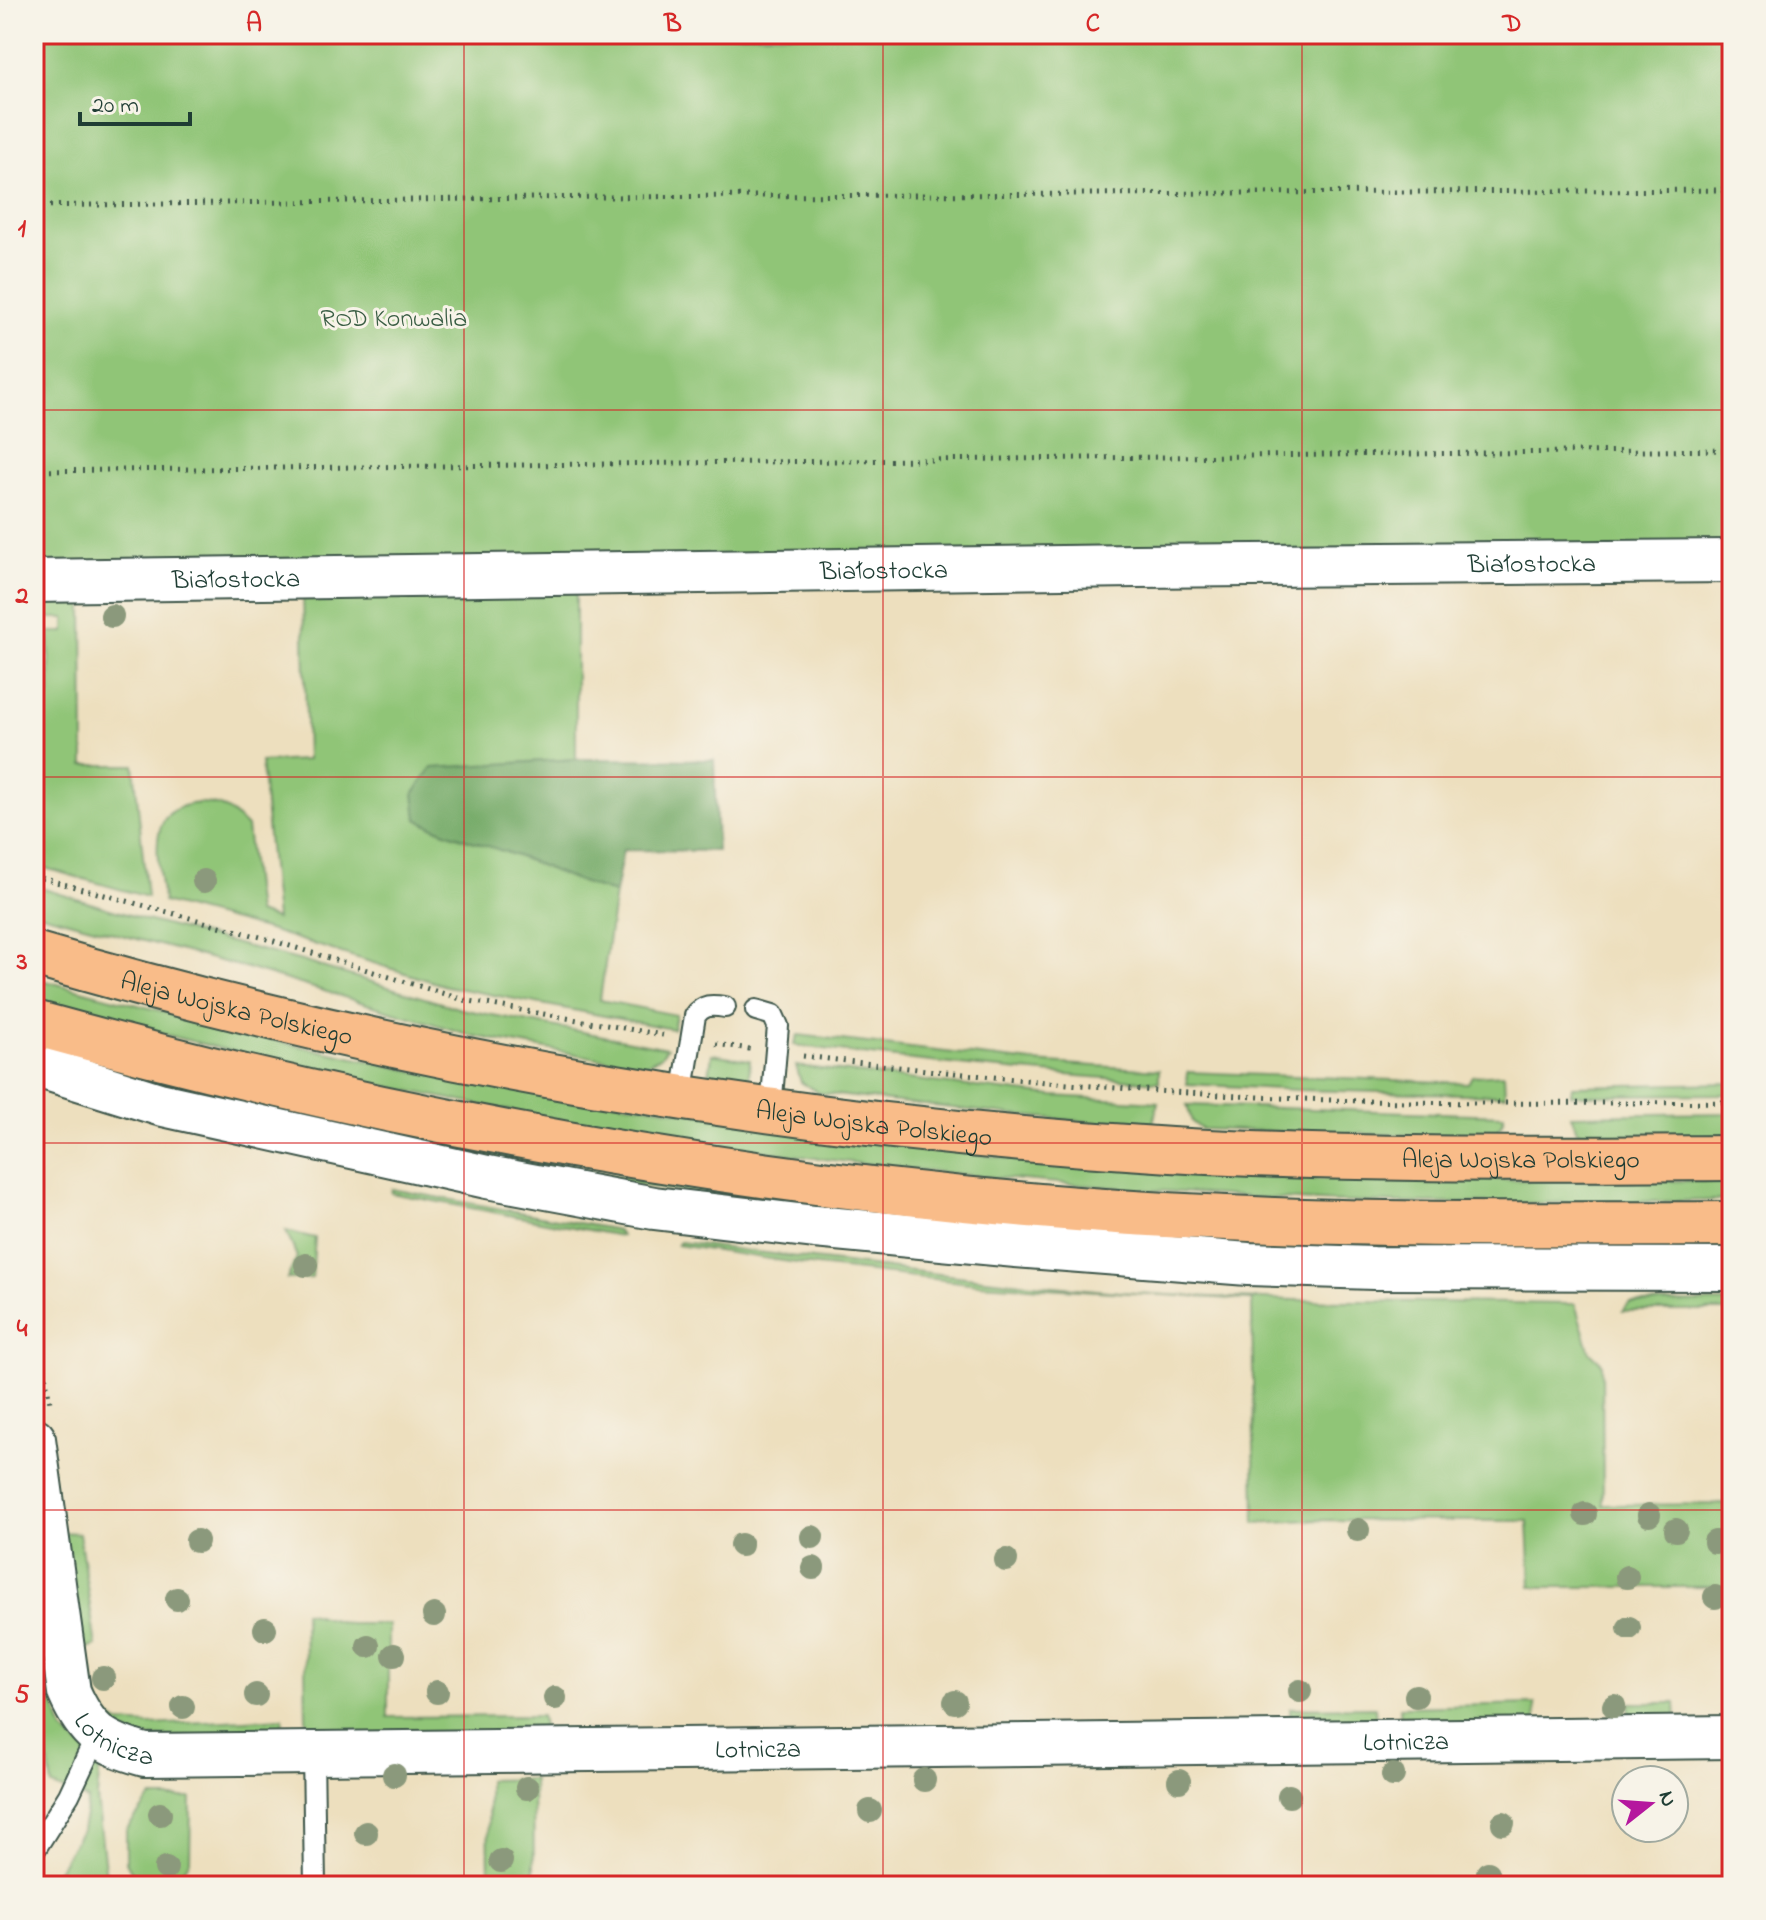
<svg xmlns="http://www.w3.org/2000/svg" width="1766" height="1920" font-family="'Indie Flower',sans-serif">
	<rect width="100%" height="100%" fill="#f7f3e8"/>
	<filter id="ink" filterUnits="userSpaceOnUse"><feTurbulence type="fractalNoise" baseFrequency=".0125" numOctaves="2"/><feDisplacementMap in="SourceGraphic" scale="16" xChannelSelector="R" yChannelSelector="G"/><feConvolveMatrix kernelMatrix="1 2 1 2 8 2 1 2 1" color-interpolation-filters="sRGB"/></filter>
	<filter id="wash" filterUnits="userSpaceOnUse"><feTurbulence type="fractalNoise" baseFrequency=".006" numOctaves="4" result="noise"/><feDisplacementMap in="SourceGraphic" scale="32" xChannelSelector="R" yChannelSelector="G"/><feGaussianBlur stdDeviation="1.8" result="paint"/><feColorMatrix in="noise" values="0 0 0 0 0 0 0 0 0 0 0 0 0 0 0 0 0 1.4 0 .05"/><feComposite in="paint" operator="in"/></filter>
	<g filter="url(#wash)">
		<rect width="100%" height="100%" fill="#eddfbe"/>
		<path fill="#90c577" stroke="#588156" stroke-width="2" d="M34,34H1732V548L34,567Z
			M576,591V759L432,769L417,819C451,837 487,844 522,858C553,870 582,885 615,893L600,1000L676,1015L673,1029L446,986L272,931L163,902C161,879 153,848 161,826C169,805 197,800 216,805C228,808 239,819 247,827L257,913L276,919L261,762L307,760L303,593Z
			M83,593L84,765H134L147,897L34,865V765L43,760L34,742L38,740L34,727L50,694L49,632H65V618H48V605L64,595Z
			M34,886L146,920L302,961L461,1009L667,1048L660,1057L642,1066L474,1036L250,969L34,912Z
			M34,978L281,1042L432,1075L1025,1161L1196,1174L1318,1179L1732,1181V1200C1603,1202 1473,1205 1344,1202C1275,1200 1206,1194 1137,1189C764,1164 394,1102 34,999Z
			M798,1035L1032,1062L1159,1070V1082C1037,1074 916,1062 794,1045Z
			M51,1051C337,1127 627,1187 922,1218C1191,1246 1462,1252 1732,1247V1253L1172,1245L698,1195L464,1155L225,1103Z
			M712,1054L750,1060L749,1080L745,1083L709,1076Z
			M796,1066L1053,1096L1158,1102L1153,1123L1148,1127L1013,1115L819,1093L801,1082Z
			M1188,1072L1468,1083L1472,1076L1504,1074L1505,1095L1297,1090L1187,1084Z
			M1732,1083V1094L1571,1095L1572,1086Z
			M1187,1105L1504,1115C1502,1130 1492,1135 1480,1140L1473,1137L1201,1129L1192,1122Z
			M1732,1113V1136L1589,1137L1577,1131L1571,1115Z
			M392,1189L617,1230L621,1236L391,1193Z
			M286,1231L315,1238L312,1278L287,1279L297,1257Z
			M680,1242C823,1261 965,1279 1108,1291C1263,1303 1420,1301 1575,1304L1590,1352L1602,1363L1603,1505L1732,1504V1703L1730,1587H1531L1528,1521L1309,1520L1255,1523L1252,1300L979,1284L817,1266L677,1245Z
			M1732,1302V1311H1623L1629,1303Z
			M58,1532L79,1533L96,1646L87,1649L99,1703L107,1715L119,1723L149,1725L283,1718L281,1739L140,1737L113,1728L88,1700Z
			M304,1612L349,1624H388V1717L541,1716L544,1733L313,1737L306,1718Z
			M34,1662L46,1681L63,1731L100,1762L97,1798L107,1886H48L82,1830L88,1800L52,1786Z
			M1629,1703H1676L1677,1722L1630,1723Z
			M1535,1704L1536,1724L1401,1726L1400,1707Z
			M1375,1707L1376,1725H1291L1290,1708Z
			M533,1779L534,1874L517,1886H489L488,1780Z
			M151,1798H191L190,1861L180,1874L158,1879L140,1877L131,1871L126,1862V1830Z"/>
		<path fill="#74aa68" stroke="#4a744e" stroke-width="2" d="M576,759L714,760L717,851L623,850L615,893C582,885 554,870 522,858C487,844 451,837 417,819L414,793L432,768Z"/>
	</g>
	<g filter="url(#ink)">
		<g fill="none" stroke-linecap="round" stroke-linejoin="round">
			<defs>
				<path id="lane" d="M756,1010L773,1015L778,1026L771,1109
					M682,1096L695,1016C703,1004 712,1005 725,1007
					M313,1752L315,1886
					M34,1851L69,1795L97,1735"/>
				<g id="street">
					<path id="s1" d="M34,581L1136,566L1732,561"/>
					<path d="M34,1068L50,1070L159,1104L487,1177L654,1208L815,1227L1016,1246L1248,1264L1374,1268L1732,1269"/>
					<path id="s2" d="M34,1439L69,1692C87,1733 102,1743 145,1755L1732,1737"/>
				</g>
				<g id="primary">
					<path id="s3" d="M34,954C402,1062 788,1127 1171,1150C1358,1161 1545,1159 1732,1158"/>
					<path d="M34,1023C375,1117 724,1182 1077,1209C1295,1226 1513,1225 1732,1224"/>
				</g>
			</defs>
			<use href="#lane" stroke="#3e5549" stroke-width="24"/>
			<use href="#street" stroke="#3e5549" stroke-width="46"/>
			<use href="#primary" stroke="#3e5549" stroke-width="48"/>
			<path stroke="#3e5549" stroke-width="5" stroke-dasharray="2 6" stroke-linecap="butt" d="M34,206L599,197L1732,190
				M34,471L1732,450
				M34,876L264,938L464,1000L663,1035
				M716,1044L750,1049
				M803,1056C931,1071 1059,1085 1188,1093C1369,1105 1551,1104 1732,1102
				M34,1305L50,1403"/>
			<use href="#lane" stroke="#fff" stroke-width="20"/>
			<use href="#street" stroke="#fff" stroke-width="42"/>
			<use href="#primary" stroke="#f9bc89" stroke-width="44"/>
		</g>
		<g fill="#8b997b">
			<circle cx="112" cy="616" r="12"/>
			<circle cx="204" cy="881" r="12"/>
			<circle cx="306" cy="1265" r="12"/>
			<circle cx="1585" cy="1514" r="12"/>
			<circle cx="1649" cy="1515" r="12"/>
			<circle cx="1358" cy="1530" r="12"/>
			<circle cx="1676" cy="1530" r="12"/>
			<circle cx="812" cy="1537" r="12"/>
			<circle cx="197" cy="1541" r="12"/>
			<circle cx="1715" cy="1542" r="12"/>
			<circle cx="741" cy="1545" r="12"/>
			<circle cx="1006" cy="1560" r="12"/>
			<circle cx="813" cy="1568" r="12"/>
			<circle cx="1627" cy="1577" r="12"/>
			<circle cx="1715" cy="1597" r="12"/>
			<circle cx="177" cy="1599" r="12"/>
			<circle cx="434" cy="1615" r="12"/>
			<circle cx="1629" cy="1628" r="12"/>
			<circle cx="265" cy="1629" r="12"/>
			<circle cx="368" cy="1646" r="12"/>
			<circle cx="394" cy="1655" r="12"/>
			<circle cx="103" cy="1678" r="12"/>
			<circle cx="1300" cy="1691" r="12"/>
			<circle cx="437" cy="1692" r="12"/>
			<circle cx="256" cy="1695" r="12"/>
			<circle cx="1416" cy="1696" r="12"/>
			<circle cx="555" cy="1698" r="12"/>
			<circle cx="955" cy="1702" r="12"/>
			<circle cx="1614" cy="1706" r="12"/>
			<circle cx="183" cy="1707" r="12"/>
			<circle cx="394" cy="1775" r="12"/>
			<circle cx="1393" cy="1775" r="12"/>
			<circle cx="924" cy="1780" r="12"/>
			<circle cx="1179" cy="1781" r="12"/>
			<circle cx="527" cy="1788" r="12"/>
			<circle cx="1289" cy="1796" r="12"/>
			<circle cx="870" cy="1811" r="12"/>
			<circle cx="160" cy="1814" r="12"/>
			<circle cx="1503" cy="1823" r="12"/>
			<circle cx="366" cy="1833" r="12"/>
			<circle cx="501" cy="1861" r="12"/>
			<circle cx="166" cy="1868" r="12"/>
			<circle cx="1488" cy="1873" r="12"/>
		</g>
	</g>
	<path fill="none" stroke="#d62828" stroke-width="2" stroke-opacity="0.55" d="M464,34V1886M883,34V1886M1302,34V1886M34,410H1732M34,777H1732M34,1143H1732M34,1510H1732"/>
	<g text-anchor="middle" stroke-width="6" stroke-linejoin="round" paint-order="stroke">
		<g font-size="26" fill="#3b5f45" stroke="#f7f3e8">
			<text x="394" y="326">ROD Konwalia</text>
		</g>
		<g font-size="26" fill="#1f3d34" stroke="#f7f3e8">
			<text dy="9" stroke="none"><textPath href="#s1" startOffset="1498">Białostocka</textPath></text>
			<text dy="9" stroke="none"><textPath href="#s1" startOffset="850">Białostocka</textPath></text>
			<text dy="9" stroke="none"><textPath href="#s1" startOffset="202">Białostocka</textPath></text>
			<text dy="9" stroke="none"><textPath href="#s3" startOffset="210">Aleja Wojska Polskiego</textPath></text>
			<text dy="9" stroke="none"><textPath href="#s3" startOffset="858">Aleja Wojska Polskiego</textPath></text>
			<text dy="9" stroke="none"><textPath href="#s3" startOffset="1506">Aleja Wojska Polskiego</textPath></text>
			<text dy="9" stroke="none"><textPath href="#s2" startOffset="324">Lotnicza</textPath></text>
			<text dy="9" stroke="none"><textPath href="#s2" startOffset="1620">Lotnicza</textPath></text>
			<text dy="9" stroke="none"><textPath href="#s2" startOffset="972">Lotnicza</textPath></text>
		</g>
	</g>
	<rect width="1766" height="1920" fill="none" stroke="#f7f3e8" stroke-width="88"/>
	<g transform="translate(1650 1804) rotate(73)"><circle r="38" fill="#f7f3e8" stroke="#a1aaa0" stroke-width="2"/>
	<path d="M0-6L14 30L0 20L-14 30Z" fill="#b5179e"/>
	<text y="-12" font-size="22" font-weight="bold" text-anchor="middle" fill="#1f3d34">N</text>
	</g>
	<path d="M80 112v12h110v-12" fill="none" stroke="#1f3d34" stroke-width="4"/>
	<text x="92" y="112" font-size="24" fill="#1f3d34" stroke="#f7f3e8" stroke-width="6" paint-order="stroke">20 m</text>
	<rect x="44" y="44" width="1678" height="1832" fill="none" stroke="#d62828" stroke-width="3"/>
	<g font-size="26" text-anchor="middle" font-weight="bold" fill="#d62828">
		<text x="254" y="31">A</text>
		<text x="673" y="31">B</text>
		<text x="1093" y="31">C</text>
		<text x="1512" y="31">D</text>
		<text x="22" y="236">1</text>
		<text x="22" y="603">2</text>
		<text x="22" y="969">3</text>
		<text x="22" y="1336">4</text>
		<text x="22" y="1702">5</text>
	</g>
</svg>
